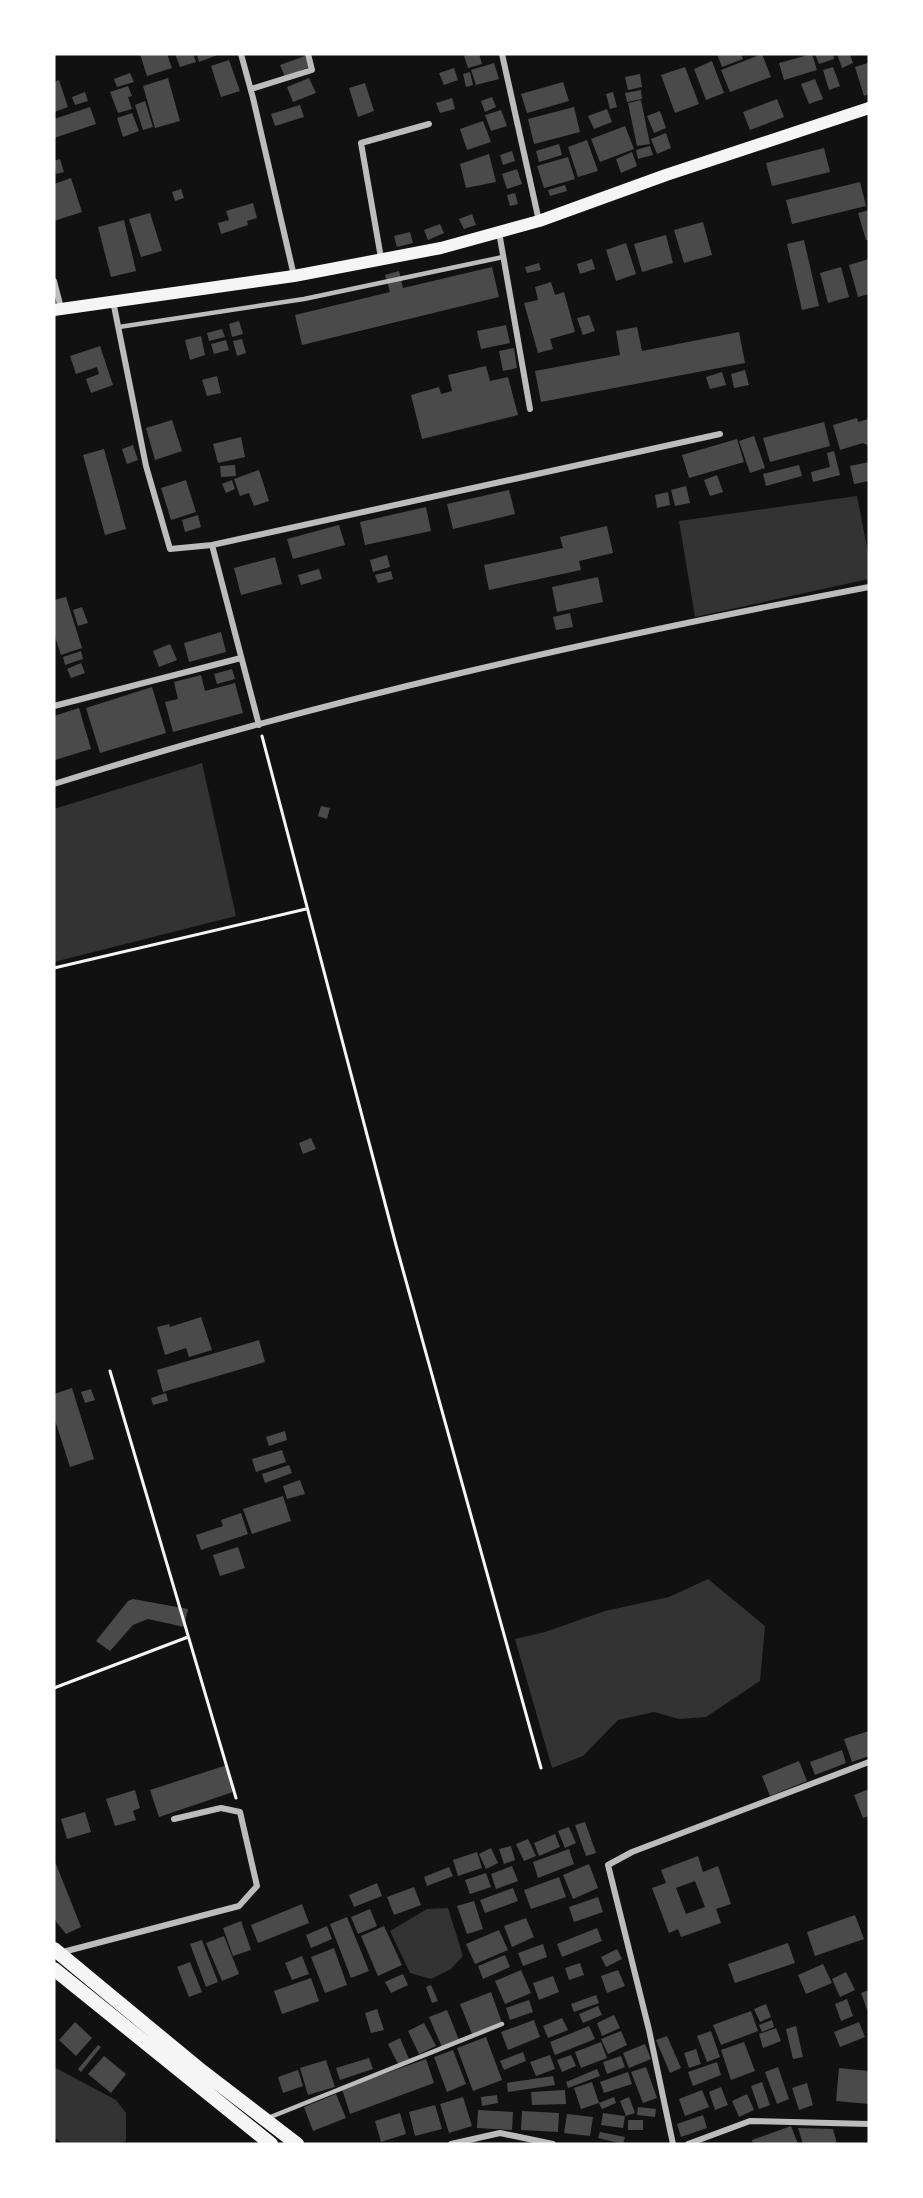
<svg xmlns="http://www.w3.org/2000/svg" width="923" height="2198" font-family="Spectral,serif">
	<rect width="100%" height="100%" fill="#111"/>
	<path fill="#333" d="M857,496L869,558V579L695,617L679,521Z
		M202,763L236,916L54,962V809Z
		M708,1579L765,1626L760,1681L706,1717L679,1719L654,1712L618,1720L583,1756L552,1768L515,1639L545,1632L605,1611L669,1597Z
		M448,1908L463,1956L451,1969L431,1979L410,1973L390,1931L427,1909Z
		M54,2067L116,2100L126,2113V2141L118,2144H63L54,2137Z"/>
	<path fill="#4a4a4a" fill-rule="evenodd" d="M140,54H167L172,68L147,76Z
		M175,54H193L196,62L180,67Z
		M197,54H220L199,62Z
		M471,54H479L482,64L468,68L464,56Z
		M717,54H741L743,59L722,67Z
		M762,54L771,77L730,92L721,70Z
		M812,54L817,70L784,80L779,63Z
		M815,54H833L834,59L819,64Z
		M837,54H850L853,63L842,68Z
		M305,56L309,67L285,77L280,65Z
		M229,60L240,91L221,97L211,66Z
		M712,61L724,93L706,100L694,69Z
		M494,63L499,79L476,85L471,70Z
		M868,63L869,94L864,96L855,67Z
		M685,67L699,104L675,113L661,75Z
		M833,67L840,86L829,90L823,70Z
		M454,68L458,80L444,85L439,73Z
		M470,72L473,85L466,87L463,74Z
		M130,73L134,82L117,87L114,79Z
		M640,74L642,87L628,90L625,77Z
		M168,78L180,121L155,128L143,86Z
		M309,78L316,93L293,102L287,87Z
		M815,79L823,99L809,104L801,84Z
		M59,80L68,107L54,112V82Z
		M563,82L569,101L527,113L521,94Z
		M365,83L374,111L358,117L349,88Z
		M128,86L132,96L128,97L132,109L118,113L110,92Z
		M641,90L642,99L627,102L625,93Z
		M85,92L88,101L75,105L72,97Z
		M613,92L617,107L610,109L606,94Z
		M492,97L496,107L485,112L481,101Z
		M452,98L455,109L440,113L436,103Z
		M777,99L784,117L750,130L743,112Z
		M641,100L650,144L637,146L628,103Z
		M145,101L153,127L143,130L135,105Z
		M300,105L304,117L275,126L271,114Z
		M90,107L96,124L54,138V119Z
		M574,107L580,132L534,144L528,119Z
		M607,109L612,122L594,129L588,116Z
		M501,110L507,126L491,131L485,115Z
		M660,111L666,128L654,133L647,116Z
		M132,113L139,131L123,137L117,118Z
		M483,121L491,142L467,150L460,129Z
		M625,126L634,149L600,162L591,139Z
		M666,133L671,148L657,154L651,139Z
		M587,140L598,171L578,177L568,147Z
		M559,144L562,155L539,162L536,151Z
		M650,146L653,155L638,159L636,150Z
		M824,148L830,172L772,186L766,163Z
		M512,151L515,161L503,165L500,155Z
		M632,152L637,166L621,173L616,159Z
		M489,154L496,182L466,188L460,164Z
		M568,157L575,179L544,188L537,166Z
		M60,159L64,172L56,174L54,161Z
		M517,169L522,184L507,189L502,174Z
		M71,178L82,212L54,221V184Z
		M860,182L866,206L792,224L786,200Z
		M565,185L567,191L550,196L548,190Z
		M181,189L184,198L175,201L172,192Z
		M515,193L518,204L510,206L507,195Z
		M253,203L257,218L247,221L248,225L221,234L218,223L229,220L226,211Z
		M869,210V240H866L858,213Z
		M150,213L162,251L141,257L129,219Z
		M472,214L476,225L464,229L459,219Z
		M124,220L136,271L111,277L98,227Z
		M703,222L712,255L684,263L674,230Z
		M440,224L444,233L428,240L424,230Z
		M410,232L413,243L397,247L394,236Z
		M666,235L673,263L642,272L634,244Z
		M804,240L819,306L802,310L787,244Z
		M626,243L636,274L616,281L606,250Z
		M592,259L595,269L580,274L577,264Z
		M869,259V294L858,297L849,265Z
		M539,263L541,270L527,273L525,267Z
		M492,267L499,297L302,345L295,315L390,292L385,275L399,271L403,288Z
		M841,267L849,297L828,303L820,273Z
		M551,282L555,295L564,292L575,332L550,339L553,349L538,353L524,303L538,300L535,287Z
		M589,315L595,331L583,335L577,318Z
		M239,321L243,334L232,337L229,324Z
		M506,325L510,343L481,349L477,331Z
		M637,327L642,351L739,332L745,363L541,402L535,371L620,355L616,331Z
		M222,329L225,337L209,341L207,333Z
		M201,336L205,355L190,360L185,340Z
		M242,339L246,353L237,356L233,341Z
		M226,340L229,350L214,354L211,344Z
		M100,346L113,385L91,393L86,379L99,374L97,367L76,374L70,356Z
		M514,348L517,368L503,371L499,351Z
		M486,366L490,381L508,377L518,415L422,439L411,395L439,387L441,394L452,391L448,375Z
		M745,370L749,385L734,388L731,374Z
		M722,372L726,385L710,389L706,377Z
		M217,376L221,393L207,396L202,380Z
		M857,418L858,422L868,419L869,446L863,443L840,450L833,425Z
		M172,420L182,451L155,460L146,428Z
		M824,422L830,446L770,462L763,438Z
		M754,436L765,468L750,473L739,441Z
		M241,437L245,457L218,463L213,444Z
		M737,439L744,462L689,478L682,455Z
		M133,445L138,460L127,464L122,449Z
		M104,449L126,529L105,535L83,455Z
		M834,451L840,475L813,482L811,472L830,467L827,453Z
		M869,462V481L854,484L850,466Z
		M235,465L236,476L221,477L220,466Z
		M799,465L802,476L766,486L763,474Z
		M259,470L269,501L254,506L249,493L240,496L234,479Z
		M717,475L723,492L710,496L704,480Z
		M186,480L196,512L171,520L161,488Z
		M232,480L235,489L226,493L222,484Z
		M686,486L690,503L675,506L671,490Z
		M509,490L515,514L453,529L447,504Z
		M668,492L670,505L657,508L655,495Z
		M426,507L431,531L365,545L360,522Z
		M198,515L201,527L185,532L182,520Z
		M339,525L345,545L293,559L287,539Z
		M607,526L613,553L579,561L581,570L489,590L484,565L563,548L560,537Z
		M387,555L390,567L373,572L370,560Z
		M275,557L282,584L241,595L234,568Z
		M319,569L322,579L301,585L298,575Z
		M391,571L393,579L378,583L375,575Z
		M598,577L603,602L557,612L552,587Z
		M66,597L82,648L61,655L54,634V600Z
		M82,607L88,623L78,626L73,610Z
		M570,613L573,627L556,630L553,617Z
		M221,632L226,652L189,662L184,643Z
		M170,644L177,660L159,667L153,651Z
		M81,651L83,659L65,665L63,657Z
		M81,663L85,673L71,678L67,669Z
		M232,669L235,679L217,684L214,674Z
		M201,675L205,691L235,683L243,713L173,732L165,702L178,699L174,682Z
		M152,687L166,733L100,753L86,708Z
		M79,708L91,749L55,760L54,716Z
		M321,806L330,808L327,819L318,816Z
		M311,1138L316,1149L303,1154L299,1143Z
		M201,1317L212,1350L189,1357L186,1348L165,1355L157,1327L169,1324L170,1327Z
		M259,1340L265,1362L163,1392L157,1370Z
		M72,1388L94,1459L70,1467L54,1417V1394Z
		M91,1389L95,1400L85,1403L81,1392Z
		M166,1393L168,1401L153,1405L151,1398Z
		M285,1431L287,1440L269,1446L266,1437Z
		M282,1450L286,1462L256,1472L252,1459Z
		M289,1465L292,1473L265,1483L262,1474Z
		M300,1480L305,1494L287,1499L283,1486Z
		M283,1496L291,1521L252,1534L243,1509Z
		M241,1513L248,1534L201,1550L196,1535L223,1526L221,1520Z
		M238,1547L245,1568L220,1576L213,1555Z
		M133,1599L188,1609L184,1627L148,1619L133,1625L110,1651L96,1641L128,1601Z
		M869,1731V1756L852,1762L844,1739Z
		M842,1750L846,1763L815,1775L810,1762Z
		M799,1761L807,1781L770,1796L762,1776Z
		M227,1765L236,1791L159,1817L150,1790Z
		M869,1789V1816L863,1818L854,1795Z
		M135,1790L140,1808L133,1811L136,1820L115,1826L106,1799Z
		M85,1812L91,1832L67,1839L61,1819Z
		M585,1822L596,1853L586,1856L575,1825Z
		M569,1827L576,1843L565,1848L558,1831Z
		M555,1834L560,1847L539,1856L534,1843Z
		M528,1839L536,1856L524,1861L516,1844Z
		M511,1846L515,1860L504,1864L499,1849Z
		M491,1848L498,1863L486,1869L479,1854Z
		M569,1849L574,1864L538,1878L533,1862Z
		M477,1852L482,1868L458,1876L453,1860Z
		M698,1856L703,1872L718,1866L731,1904L716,1909L721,1923L681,1937L678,1929L669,1933L652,1888L666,1883L661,1870ZM695,1881L705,1907L686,1914L676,1888Z
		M54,1859L81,1927L66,1934L54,1919Z
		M589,1864L598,1888L573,1899L563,1875Z
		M512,1866L518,1881L496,1889L491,1874Z
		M449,1867L453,1876L427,1886L424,1877Z
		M486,1873L491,1887L470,1894L465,1880Z
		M559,1877L566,1897L531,1909L524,1890Z
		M377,1883L382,1896L354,1907L349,1895Z
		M414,1887L421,1905L394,1915L387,1897Z
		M513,1888L518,1901L485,1913L480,1900Z
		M598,1897L603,1912L574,1922L569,1907Z
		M474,1901L483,1929L467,1934L457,1906Z
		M302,1904L309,1923L258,1943L251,1925Z
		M370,1909L377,1926L358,1934L351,1917Z
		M855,1915L864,1939L815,1956L807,1932Z
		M347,1917L369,1971L351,1978L330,1924Z
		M526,1918L534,1937L512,1947L504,1926Z
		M241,1921L251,1950L233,1956L223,1928Z
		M327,1926L332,1939L311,1948L306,1935Z
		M384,1926L402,1965L378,1976L361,1936Z
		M597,1928L602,1941L562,1957L557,1944Z
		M499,1930L508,1950L475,1964L466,1944Z
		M224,1936L239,1974L222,1981L206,1943Z
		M202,1940L218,1982L206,1987L190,1944Z
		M788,1943L795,1963L735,1983L728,1964Z
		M543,1944L547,1957L523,1966L518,1953Z
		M334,1948L347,1985L325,1993L311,1957Z
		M617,1949L622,1959L606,1967L601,1957Z
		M505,1955L510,1967L483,1979L478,1966Z
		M302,1956L309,1974L292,1980L285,1963Z
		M190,1962L202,1992L189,1997L177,1967Z
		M580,1963L584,1975L569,1980L565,1968Z
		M823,1964L832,1983L806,1994L798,1975Z
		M521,1970L531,1993L505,2004L495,1981Z
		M618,1970L625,1986L607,1993L601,1976Z
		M846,1972L855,1990L840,1997L832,1979Z
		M403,1974L408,1985L391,1993L385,1982Z
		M553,1976L559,1992L539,2000L533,1983Z
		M311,1978L319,2001L282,2014L274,1991Z
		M431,1985L438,2001L432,2003L426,1987Z
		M869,1990V2015L861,1993Z
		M491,1992L502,2023L472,2034L460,2004Z
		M596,1995L599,2003L574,2012L571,2004Z
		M847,1999L853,2016L841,2021L835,2004Z
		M529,2000L533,2012L510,2020L506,2008Z
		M766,2004L771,2017L760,2022L754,2009Z
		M598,2006L602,2015L583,2023L579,2014Z
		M377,2009L384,2030L371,2033L365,2013Z
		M447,2010L459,2040L442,2047L429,2017Z
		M751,2011L758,2031L721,2045L713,2025Z
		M614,2015L620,2028L602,2036L597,2023Z
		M562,2018L568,2030L548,2038L543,2026Z
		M534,2020L540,2037L508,2050L501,2032Z
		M772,2020L774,2027L762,2032L759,2025Z
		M75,2022L92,2038L76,2056L59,2040Z
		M859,2022L865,2037L840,2047L834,2032Z
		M424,2023L436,2046L419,2054L408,2031Z
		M589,2026L595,2039L555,2055L550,2042Z
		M796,2026L803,2057L793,2059L786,2029Z
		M776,2028L781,2041L763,2048L759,2034Z
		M621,2031L627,2045L608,2054L601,2039Z
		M711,2031L720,2057L707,2062L697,2036Z
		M667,2036L681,2068L670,2073L656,2040Z
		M486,2037L502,2080L473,2091L457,2048Z
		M400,2038L409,2059L398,2064L388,2044Z
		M601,2042L607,2058L581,2068L575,2052Z
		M744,2042L755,2071L731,2080L721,2050Z
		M645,2044L651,2059L629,2068L623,2053Z
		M98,2045L101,2047L81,2072L78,2069Z
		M696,2049L701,2064L689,2068L684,2053Z
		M453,2050L466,2084L447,2092L434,2057Z
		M523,2052L526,2061L504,2070L500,2061Z
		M550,2055L555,2069L536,2076L530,2062Z
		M571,2055L576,2066L562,2072L557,2060Z
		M104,2056L126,2074L111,2093L88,2074Z
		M621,2056L625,2067L607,2074L603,2062Z
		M369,2058L373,2069L340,2080L336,2068Z
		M426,2059L434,2083L350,2114L342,2089Z
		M326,2060L335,2087L308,2095L300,2068Z
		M717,2062L721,2075L693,2086L688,2072Z
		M646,2067L657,2098L643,2103L631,2072Z
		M778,2067L789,2099L777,2104L765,2072Z
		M839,2068L869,2071V2104L836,2101Z
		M597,2069L600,2076L568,2088L566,2082Z
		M298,2070L303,2086L283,2093L278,2077Z
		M628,2072L632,2084L604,2093L600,2082Z
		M553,2076L555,2085L508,2092L507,2083Z
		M592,2082L599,2103L581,2109L574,2088Z
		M762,2082L770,2105L759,2109L751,2086Z
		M807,2083L813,2105L799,2110L792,2088Z
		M721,2087L728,2105L715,2110L709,2092Z
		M565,2090L566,2104L532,2105L531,2092Z
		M702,2090L709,2107L685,2116L679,2099Z
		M336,2094L346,2118L313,2131L304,2107Z
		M747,2094L754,2110L739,2117L732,2101Z
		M497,2095L498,2103L482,2106L481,2097Z
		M463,2097L472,2126L449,2133L440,2104Z
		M614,2097L616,2103L602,2109L599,2103Z
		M629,2097L635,2113L626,2116L620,2101Z
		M435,2105L442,2129L415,2136L409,2112Z
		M638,2107L656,2109L655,2117L637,2115Z
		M478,2110L513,2112L512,2130L477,2128Z
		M522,2111L559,2113L558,2132L521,2130Z
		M400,2113L406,2134L381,2142L375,2121Z
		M603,2113L625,2116L623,2128L601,2125Z
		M567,2114L593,2117L590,2136L564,2133Z
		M703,2115L707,2128L681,2137L677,2124Z
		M628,2120H643V2130H628Z
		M791,2126L798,2144H753L752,2140Z
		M798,2128L833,2129L837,2144H803Z
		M600,2132L625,2137L623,2144L598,2138Z"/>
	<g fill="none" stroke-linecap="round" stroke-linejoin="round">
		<path stroke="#f5f5f5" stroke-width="3" d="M262,736L396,1245L541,1768
			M54,968L306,909
			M110,1371L236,1798
			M54,1688L188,1637"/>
		<path stroke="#bcbcbc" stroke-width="4.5" d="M119,327L304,299L503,257
			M268,2118L502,2024"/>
		<path stroke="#bcbcbc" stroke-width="6" d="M241,54L253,98L294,276
			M502,54L539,221
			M251,89L312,70L308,54
			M499,232L530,409
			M381,258L361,143L429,124
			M54,281L61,308
			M113,301L146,466L170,549L212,545
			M54,706L241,658
			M259,725L212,545L720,434
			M54,784C321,700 595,639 869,587
			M59,1953L239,1906L257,1886L240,1812L221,1808L174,1819
			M451,2144L500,2133L553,2144
			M673,2144L649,2030L608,1865L632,1852L869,1762
			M688,2144L750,2121L869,2124"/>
		<path stroke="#f5f5f5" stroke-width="12" d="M54,310L294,276L441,248L539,221L666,175L869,108"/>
		<path stroke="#f5f5f5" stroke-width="14" d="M54,1949L198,2068L297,2144
			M54,1969L271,2144"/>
	</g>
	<rect width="923" height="2198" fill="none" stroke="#ffffff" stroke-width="111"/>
</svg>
